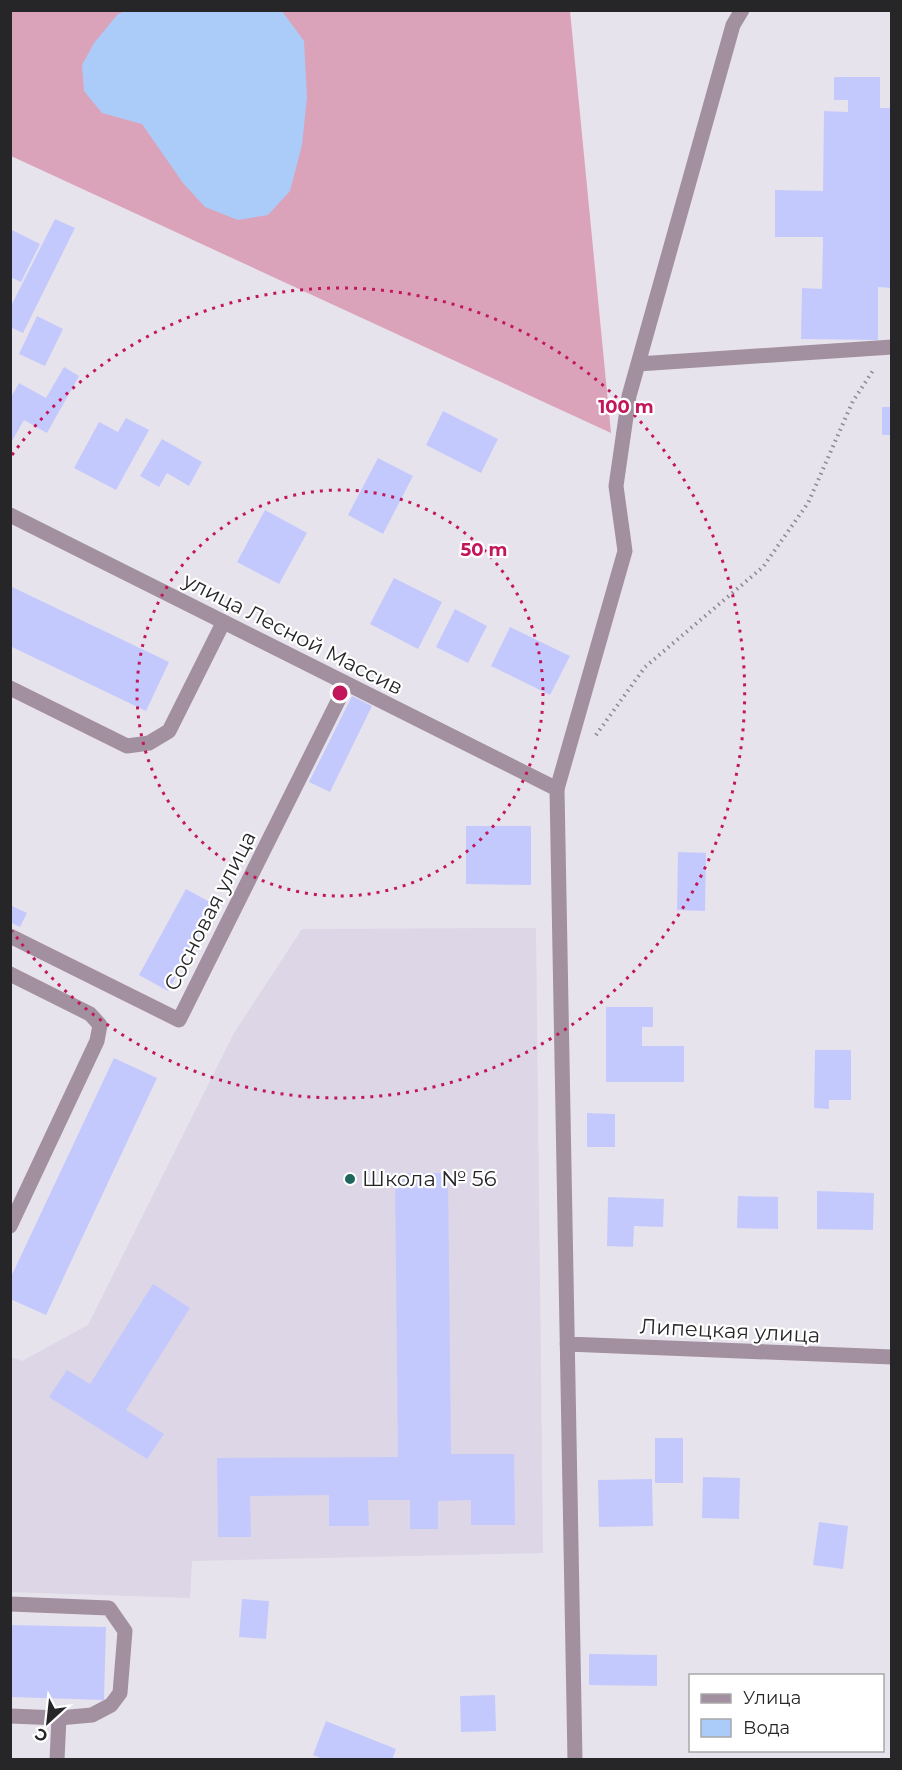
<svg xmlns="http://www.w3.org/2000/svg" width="902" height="1770" font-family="Montserrat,sans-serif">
	<rect width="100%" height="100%" fill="#e7e3ec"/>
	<path fill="#dcd6e6" d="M536,928L543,1553L192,1561L190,1598L11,1592V1357L22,1361L88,1325L234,1033L302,929Z"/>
	<path fill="#dba3b9" d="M11,11H570L611,433L11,156Z"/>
	<path fill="#abccf8" d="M125,11H282L304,41L307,97L302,145L290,191L268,215L238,220L205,207L183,183L142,124L102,113L84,91L82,65L94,43L118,14Z"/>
	<path fill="#c4c9fd" d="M834,77H880V108H892V288L878,287V340L801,339L802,288L822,289L823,237H775V190L823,191L824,111L848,112V100H834Z
		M55,219L75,228L23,333L10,327V308Z
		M10,229L40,244L21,282L10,277Z
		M37,316L63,329L45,366L19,354Z
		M64,367L79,376L47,433L24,420L12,441L10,440V399L19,383L46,398Z
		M882,407H892V435H882Z
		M443,411L498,439L481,473L426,445Z
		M126,418L149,430L116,490L74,468L99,422L118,432Z
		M162,439L202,462L189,486L167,473L159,487L140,476Z
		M378,458L413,476L383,534L348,515Z
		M265,510L307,533L279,584L237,562Z
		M394,578L442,602L418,649L370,624Z
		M10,586L169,662L146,711L10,646Z
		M455,609L487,626L468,663L436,647Z
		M510,627L570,656L550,695L491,666Z
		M352,696L372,706L330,792L309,782Z
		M466,826H531V885L466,884Z
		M678,852L706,853L705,911L677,910Z
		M186,889L215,905L168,991L139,975Z
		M10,905L27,913L20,927L10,922Z
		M606,1007H653V1027H642V1046H684V1082H606Z
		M815,1050H851V1100H829V1109L814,1108Z
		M114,1058L157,1078L46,1315L10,1299V1279Z
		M587,1113L615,1114V1147H587Z
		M395,1173H448L451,1454H514L515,1525H471V1500L438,1501V1529H410V1500H368L369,1526H329V1495L250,1496L251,1537H218L217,1458L398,1457Z
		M817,1191L874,1193L873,1230L817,1229Z
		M738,1196L778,1197V1229L737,1228Z
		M608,1197L664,1199L663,1227L634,1226L633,1247L607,1246Z
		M153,1284L190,1308L126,1410L164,1434L147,1459L49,1397L67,1370L90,1384Z
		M655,1438H683V1483H655Z
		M703,1477L740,1478L739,1519L702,1518Z
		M652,1479L653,1526L599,1527L598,1480Z
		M819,1522L848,1526L843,1569L813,1565Z
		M242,1599L269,1601L266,1639L239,1637Z
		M10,1625L106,1627L104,1700L10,1697Z
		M589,1654L657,1655V1686L589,1685Z
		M495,1695L496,1731L461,1732L460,1696Z
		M326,1721L396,1749L392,1760H325L313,1755Z"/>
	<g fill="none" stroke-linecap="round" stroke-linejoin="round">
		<path stroke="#8b898f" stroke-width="4" stroke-dasharray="1.5 4.5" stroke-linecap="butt" d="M596,735L645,667L763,567L808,503L853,401L874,369"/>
		<path stroke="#a290a1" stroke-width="15" d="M638,364L892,347
			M10,688L127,746L149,743L169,731L223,623
			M557,789L625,551L616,486L629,396L733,25L742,10
			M10,974L90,1014L100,1025L97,1041L10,1226
			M10,1604L109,1608L125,1631L120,1693L111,1705L92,1715L59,1718
			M10,1716L59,1718L57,1760"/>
		<path stroke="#a290a1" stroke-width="15" d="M10,515L557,789L575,1760
			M10,936L179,1020L346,685
			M567,1344L892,1357"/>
	</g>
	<g fill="none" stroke="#c2185b" stroke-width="3" stroke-dasharray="3 6">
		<circle cx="340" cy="693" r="203"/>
		<path d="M12 455A405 405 0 1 1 12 931"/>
	</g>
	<circle fill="#1d665c" stroke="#fff" stroke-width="2" cx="350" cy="1179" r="6"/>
	<g text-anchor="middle" stroke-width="4.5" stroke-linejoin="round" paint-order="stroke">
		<g font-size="21" fill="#262528" stroke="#fff">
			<text transform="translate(293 634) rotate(27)" y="7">улица Лесной Массив</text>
			<text transform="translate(210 911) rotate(-63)" y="7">Сосновая улица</text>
			<text transform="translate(730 1331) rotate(3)" y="7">Липецкая улица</text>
		</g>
		<g font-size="21" fill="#262528" stroke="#fff" text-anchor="start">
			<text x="362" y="1186">Школа № 56</text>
		</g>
	</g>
	<circle cx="340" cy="693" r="9" fill="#c2185b" stroke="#fff" stroke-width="3"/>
	<g font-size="18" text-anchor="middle" font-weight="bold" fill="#c2185b" stroke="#fff" stroke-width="4.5" stroke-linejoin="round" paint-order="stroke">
		<text x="626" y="413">100 m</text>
		<text x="484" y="556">50 m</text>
	</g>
	<rect width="902" height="1770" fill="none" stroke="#262528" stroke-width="24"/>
	<rect x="689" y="1674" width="195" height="78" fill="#ffffff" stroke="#a8a8a9" stroke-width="1.5"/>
	<rect x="701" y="1694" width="30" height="9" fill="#a290a1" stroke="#a8a8a9" stroke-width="1.5"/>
	<text x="743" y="1704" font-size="18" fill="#262528">Улица</text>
	<rect x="701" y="1719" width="30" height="18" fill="#abccf8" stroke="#a8a8a9" stroke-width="1.5"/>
	<text x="743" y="1734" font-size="18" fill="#262528">Вода</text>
	<g transform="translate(48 1722) rotate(207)" stroke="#ffffff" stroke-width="4.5" paint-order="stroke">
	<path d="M0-4.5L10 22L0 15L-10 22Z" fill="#262528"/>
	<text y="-9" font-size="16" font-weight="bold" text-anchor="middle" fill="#262528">С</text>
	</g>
</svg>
